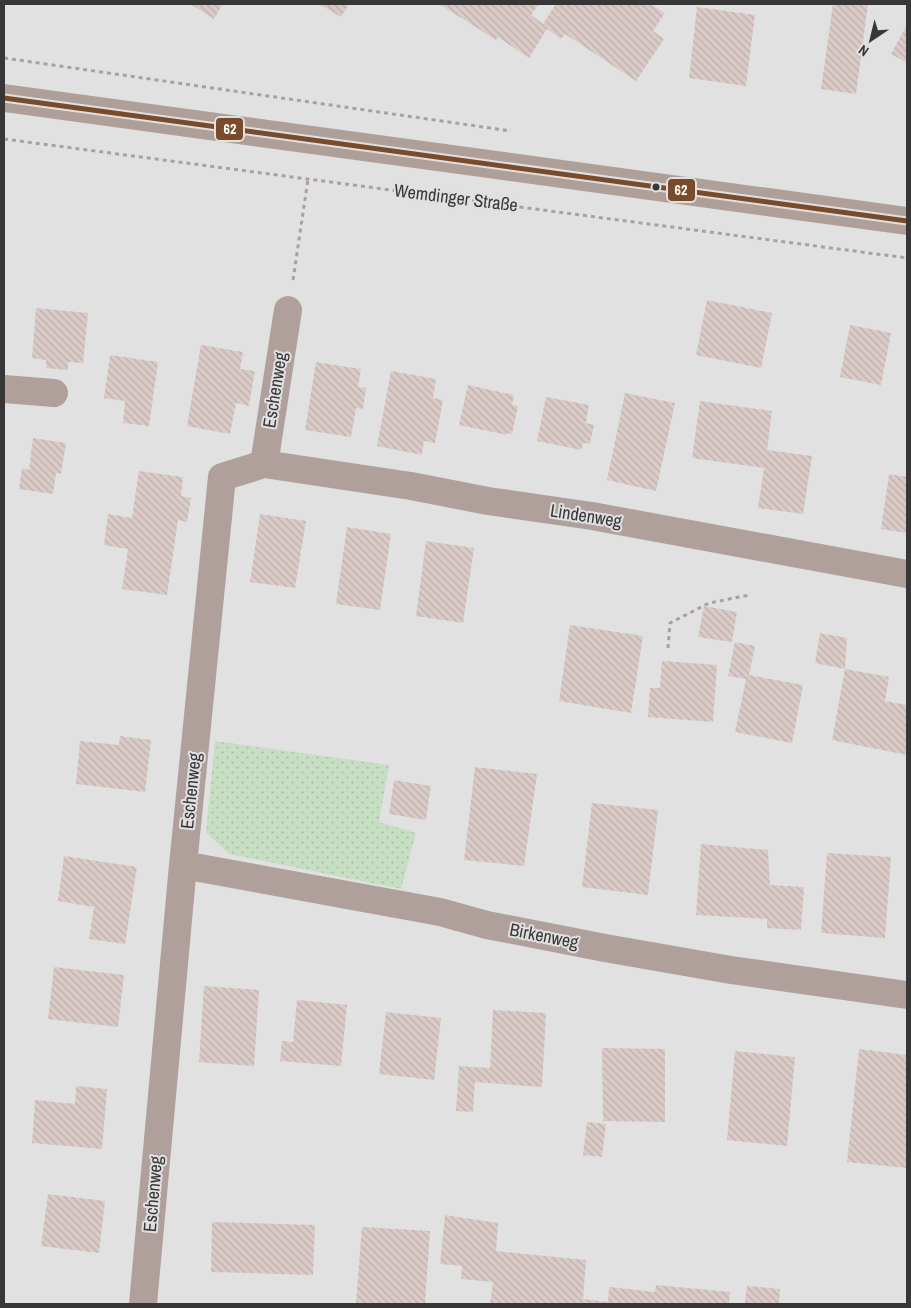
<svg xmlns="http://www.w3.org/2000/svg" width="911" height="1308" font-family="'Archivo Narrow',sans-serif">
	<defs>
		<pattern id="park-dots" width="8" height="8" patternUnits="userSpaceOnUse" patternTransform="scale(1.25)"><rect width="8" height="8" fill="#c6dec2"/><path d="M2 2h.1M6 6h.1" fill="none" stroke="#abbfa7" stroke-width="1.8" stroke-linecap="round"/></pattern>
		<pattern id="building-back-hatch" width="6" height="6" patternUnits="userSpaceOnUse" patternTransform="scale(1.25)"><rect width="6" height="6" fill="#dacbc7"/><path d="M-1 5l2 2M0 0l6 6M5-1l2 2" fill="none" stroke="#bcafac"/></pattern>
	</defs>
	<rect width="100%" height="100%" fill="#e1e1e1"/>
	<path fill="url(#park-dots)" d="M215,741L389,765L379,822L416,833L401,889L229,854L206,832Z"/>
	<path fill="url(#building-back-hatch)" d="M190,4H223L214,19Z
		M319,4H349L341,17Z
		M439,4H539L531,15L543,24L556,4H650L665,13L653,31L664,39L636,81L565,34L561,39L547,29L529,58L498,37L496,40Z
		M833,4H868L856,94L821,89Z
		M697,7L755,15L746,86L689,78Z
		M907,25V63L891,54Z
		M707,300L772,313L761,368L696,355Z
		M36,308L88,313L83,363L68,362V370L46,368V360L32,358Z
		M850,325L891,333L881,385L840,377Z
		M201,345L243,352L240,369L255,371L249,406L236,403L230,434L187,426Z
		M110,355L158,362L149,426L123,423L125,401L104,398Z
		M316,362L361,369L358,387L366,388L363,409L356,408L351,437L305,430Z
		M391,371L436,379L433,398L443,400L435,443L424,441L422,455L377,446Z
		M468,385L514,395L512,405L518,406L512,434L507,433V435L459,425Z
		M625,393L675,403L656,491L607,480Z
		M546,397L589,405L586,423L594,425L590,444L583,443L581,450L537,441Z
		M700,401L772,411L767,450L812,456L803,514L758,508L764,468L692,458Z
		M33,438L66,443L61,474L56,473L53,494L19,489L22,468L29,470Z
		M139,471L183,477L181,496L191,498L187,522L178,520L167,595L122,589L128,549L104,545L108,514L132,518Z
		M889,474L907,477V533L881,529Z
		M260,514L306,521L295,588L250,582Z
		M347,527L391,534L380,610L336,604Z
		M426,541L474,548L463,623L416,616Z
		M704,606L737,612L732,642L698,637Z
		M570,625L643,636L631,713L559,701Z
		M820,633L847,638L845,669L815,663Z
		M735,642L755,646L749,675L803,685L792,743L735,732L746,679L728,676Z
		M662,661L717,665L713,722L648,717L650,688H660Z
		M845,669L889,677L885,701L907,705V755L832,740Z
		M120,736L151,740L145,792L76,784L80,741L119,745Z
		M475,767L537,774L524,866L464,860Z
		M394,780L431,786L426,820L389,814Z
		M592,803L658,810L648,895L582,887Z
		M701,844L768,850L770,885L804,887L801,930L767,928V919L696,915Z
		M827,853L891,857L885,938L821,933Z
		M64,856L137,867L125,944L89,939L94,907L58,901Z
		M54,967L124,975L118,1027L48,1019Z
		M204,986L259,990L254,1066L199,1062Z
		M297,1000L347,1005L341,1066L280,1061L282,1041L293,1042Z
		M493,1010L546,1013L542,1087L475,1082L473,1112L456,1111L459,1066L490,1068Z
		M386,1012L441,1018L434,1080L379,1074Z
		M602,1048L665,1049V1122L603,1121Z
		M859,1049L907,1055V1168L847,1162Z
		M735,1051L795,1057L787,1146L727,1140Z
		M76,1086L107,1089L102,1149L32,1143L35,1100L75,1104Z
		M587,1122L606,1124L602,1157L583,1155Z
		M48,1194L105,1201L99,1253L41,1246Z
		M445,1215L498,1223L496,1251L586,1260L583,1299L608,1302L609,1287L655,1292L656,1285L730,1292L729,1304H490L493,1282L461,1279L462,1266L440,1264Z
		M212,1222L315,1225L313,1275L211,1272Z
		M362,1227L430,1231L425,1304L356,1303Z
		M747,1286L780,1289L779,1304H745Z"/>
	<g fill="none" stroke-linecap="round" stroke-linejoin="round">
		<path stroke="#aba09d" stroke-width="3" stroke-dasharray="4 4" stroke-linecap="butt" d="M4,58L511,131
			M4,139L907,258
			M293,280L308,179
			M668,648L670,623L709,603L750,595"/>
		<path stroke="#b0a09b" stroke-width="28" d="M4,389L54,393
			M264,464L411,486L488,501L592,516L907,574
			M183,865L440,912L487,925L605,948L731,970L907,995
			M143,1304L183,865L222,477L264,464L288,310"/>
		<path stroke="#ae9f99" stroke-width="28" d="M4,98L907,221"/>
		<defs>
			<path id="bus-1" d="M4,98L907,221"/>
		</defs>
		<use href="#bus-1" stroke="#e0e0e2" stroke-width="9"/>
		<use href="#bus-1" stroke="#7a4b2a" stroke-width="5"/>
	</g>
	<circle fill="#373738" stroke="#e0e0e2" stroke-width="2" cx="656" cy="187" r="4.5"/>
	<g text-anchor="middle" stroke-width="4" stroke-linejoin="round" paint-order="stroke">
		<g font-size="18" fill="#373738" stroke="#e0e0e2">
			<text transform="translate(456 198) rotate(7)" y="6">Wemdinger Straße</text>
			<text transform="translate(275 390) rotate(-81)" y="6">Eschenweg</text>
			<text transform="translate(586 516) rotate(9)" y="6">Lindenweg</text>
			<text transform="translate(191 791) rotate(-84)" y="6">Eschenweg</text>
			<text transform="translate(544 936) rotate(11)" y="6">Birkenweg</text>
			<text transform="translate(153 1194) rotate(-85)" y="6">Eschenweg</text>
		</g>
	</g>
	<g stroke="#e0e0e2" stroke-width="2">
		<rect x="215" y="117" width="29" height="24" rx="5" fill="#7a4b2a"/>
		<rect x="667" y="178" width="29" height="24" rx="5" fill="#7a4b2a"/>
	</g>
	<g font-size="14" text-anchor="middle" font-weight="bold" fill="#fff">
		<text x="230" y="134">62</text>
		<text x="681" y="195">62</text>
	</g>
	<rect width="911" height="1308" fill="none" stroke="#373738" stroke-width="10"/>
	<g transform="translate(871 40) rotate(215)" stroke="#e0e0e2" stroke-width="4" paint-order="stroke">
	<path d="M0-4L9 19L0 12L-9 19Z" fill="#373738"/>
	<text y="-8" font-size="14" font-weight="bold" text-anchor="middle" fill="#373738">N</text>
	</g>
</svg>
